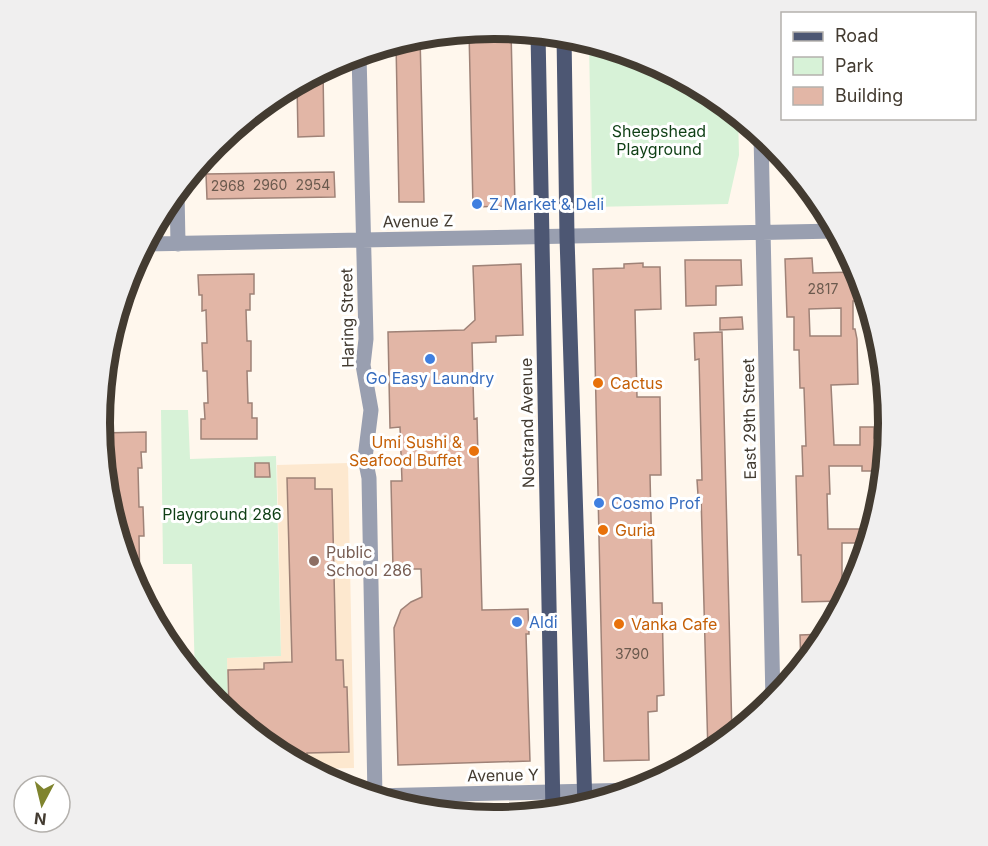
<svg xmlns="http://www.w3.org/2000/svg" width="988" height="846" font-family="Inter,sans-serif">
	<rect width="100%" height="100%" fill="#fff7ed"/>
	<path fill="#fde8cf" d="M348,463L354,768L309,769L275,751L228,712L227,658L281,656L277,465Z"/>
	<path fill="#d7f2d7" d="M589,41L645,59L713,95L738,115L739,155L728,204L592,207Z
		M161,410H188L190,459L276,456L281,656L227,658L228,712L215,702L195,678L192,564H163Z"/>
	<path fill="#e2b6a6" stroke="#9f8277" stroke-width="1.5" fill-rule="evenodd" d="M494,28L511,30L515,206L473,207L469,31Z
		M420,36L424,202H399L396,42Z
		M323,69L324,136L298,137L297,83Z
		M334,172L335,197L207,199L206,174Z
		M812,258L813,273L858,272L863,287V294H855V301H853V329H855L857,339L858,384L831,385L834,445H860V427H874V438H887L886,450H875L876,471H862V466H829L830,494H827L828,529H862L861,543H842V601L802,602L801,555H798L796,476H803L802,446H806L804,388H800L799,350H794V317H787L785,259ZM841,308V336H810L809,309Z
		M685,260H741L742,285L716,286V305L686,306Z
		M643,263V267H660L661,309L635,310L637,397H660L661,475H650L653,603H662L664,695L657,696V711L648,712L649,760L604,761L593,269L624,268V264Z
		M521,264L523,335L496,336V342L472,343L474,419L477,418L482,610L528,609L529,634H526L530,761L398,765L394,628L401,610L411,602L422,597L421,569H393L391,481H402L400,427L390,428L388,332L464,330L475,320L473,266Z
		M254,274V294H250V310H246L247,341H251V371H247L248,403H252V418H257V439H201V419H205L204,403H208L207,371H203L202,343H207L206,310L202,311V295H199L198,275Z
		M742,317L743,329L720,330V318Z
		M722,332L732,735L708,754L701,495H698L697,480H702L699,359L695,360L694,333Z
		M146,432V452H141L142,468H138L139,507H143L144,536H139L140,594L129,574L107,500L101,433Z
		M255,463H269L270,477H255Z
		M287,478H315V489H332L336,660H343L344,687H347L349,752L307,753V760H292L275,751L229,713L228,670L264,669V663L292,662Z
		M826,634L822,642L801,668L800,635Z"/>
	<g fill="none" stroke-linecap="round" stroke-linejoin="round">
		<path stroke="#999fb0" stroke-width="15" d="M359,54L366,339L363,365L371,410L365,458L369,478L375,797
			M761,134L773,702
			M177,191L178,244
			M144,244L837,231
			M371,796L637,790"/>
		<path stroke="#4d5773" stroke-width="15" d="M538,33L553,812
			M564,35L567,237L585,806"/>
	</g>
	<g fill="#3f7fe0" stroke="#fff" stroke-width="2">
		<circle cx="477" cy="204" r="6"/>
		<circle cx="430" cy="359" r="6"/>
		<circle cx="599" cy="503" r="6"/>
		<circle cx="517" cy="622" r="6"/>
	</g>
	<g fill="#e8710a" stroke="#fff" stroke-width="2">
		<circle cx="598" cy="383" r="6"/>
		<circle cx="474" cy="451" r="6"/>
		<circle cx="603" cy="530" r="6"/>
		<circle cx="619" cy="624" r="6"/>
	</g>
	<circle fill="#8d6e63" stroke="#fff" stroke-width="2" cx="314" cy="561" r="6"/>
	<g text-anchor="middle" stroke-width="6" stroke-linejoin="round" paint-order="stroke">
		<g font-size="14" fill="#6b5a4e">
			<text x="270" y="190">2960</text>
			<text x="313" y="190">2954</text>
			<text x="228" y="191">2968</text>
			<text x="823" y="294">2817</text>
			<text x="632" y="659">3790</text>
		</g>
		<g font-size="16" fill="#0f3f15" stroke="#fff">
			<text x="659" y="137">Sheepshead<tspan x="659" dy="18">Playground</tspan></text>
			<text x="222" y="520">Playground 286</text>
		</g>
		<g font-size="16" fill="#366cbe" stroke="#fff" text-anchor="start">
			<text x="489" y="210">Z Market &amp; Deli</text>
			<text x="430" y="384" text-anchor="middle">Go Easy Laundry</text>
			<text x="611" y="509">Cosmo Prof</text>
			<text x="529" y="628">Aldi</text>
		</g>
		<g font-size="16" fill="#433b31" stroke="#fff">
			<text transform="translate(418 221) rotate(-1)" y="6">Avenue Z</text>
			<text transform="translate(347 318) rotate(-91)" y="6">Haring Street</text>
			<text transform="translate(749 419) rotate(-91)" y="6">East 29th Street</text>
			<text transform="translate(527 423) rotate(-91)" y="6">Nostrand Avenue</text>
			<text transform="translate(503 775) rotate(-1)" y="6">Avenue Y</text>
		</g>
		<g font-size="16" fill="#c56008" stroke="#fff" text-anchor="start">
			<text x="610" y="389">Cactus</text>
			<text x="462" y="448" text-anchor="end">Umi Sushi &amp;<tspan x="462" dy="18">Seafood Buffet</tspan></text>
			<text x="615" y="536">Guria</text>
			<text x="631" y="630">Vanka Cafe</text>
		</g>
		<g font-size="16" fill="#785e54" stroke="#fff" text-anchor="start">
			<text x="326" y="558">Public<tspan x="326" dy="18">School 286</tspan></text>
		</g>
	</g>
	<path d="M0 0H988V846H0ZM110 423a384 384 0 1 1 768 0a384 384 0 1 1-768 0Z" fill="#f0efef" fill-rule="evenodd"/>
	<path fill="none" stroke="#433b31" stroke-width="8" d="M110 423a384 384 0 1 1 768 0a384 384 0 1 1-768 0Z"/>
	<rect x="781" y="12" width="195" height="108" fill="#ffffff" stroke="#b4b1ad" stroke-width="1.5"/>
	<rect x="793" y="32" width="30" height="9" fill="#4d5773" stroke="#b4b1ad" stroke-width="1.5"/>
	<text x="835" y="42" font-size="18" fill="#433b31">Road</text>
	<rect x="793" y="57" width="30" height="18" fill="#d7f2d7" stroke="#b4b1ad" stroke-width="1.5"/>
	<text x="835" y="72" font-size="18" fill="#433b31">Park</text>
	<rect x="793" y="87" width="30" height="18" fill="#e2b6a6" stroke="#b4b1ad" stroke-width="1.5"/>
	<text x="835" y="102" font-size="18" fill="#433b31">Building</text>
	<g transform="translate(42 804) rotate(187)"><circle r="28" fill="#ffffff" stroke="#b4b1ad" stroke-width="1.5"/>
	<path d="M0-4.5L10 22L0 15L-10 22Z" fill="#7f842e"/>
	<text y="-9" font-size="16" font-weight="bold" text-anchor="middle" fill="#433b31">N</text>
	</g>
</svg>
